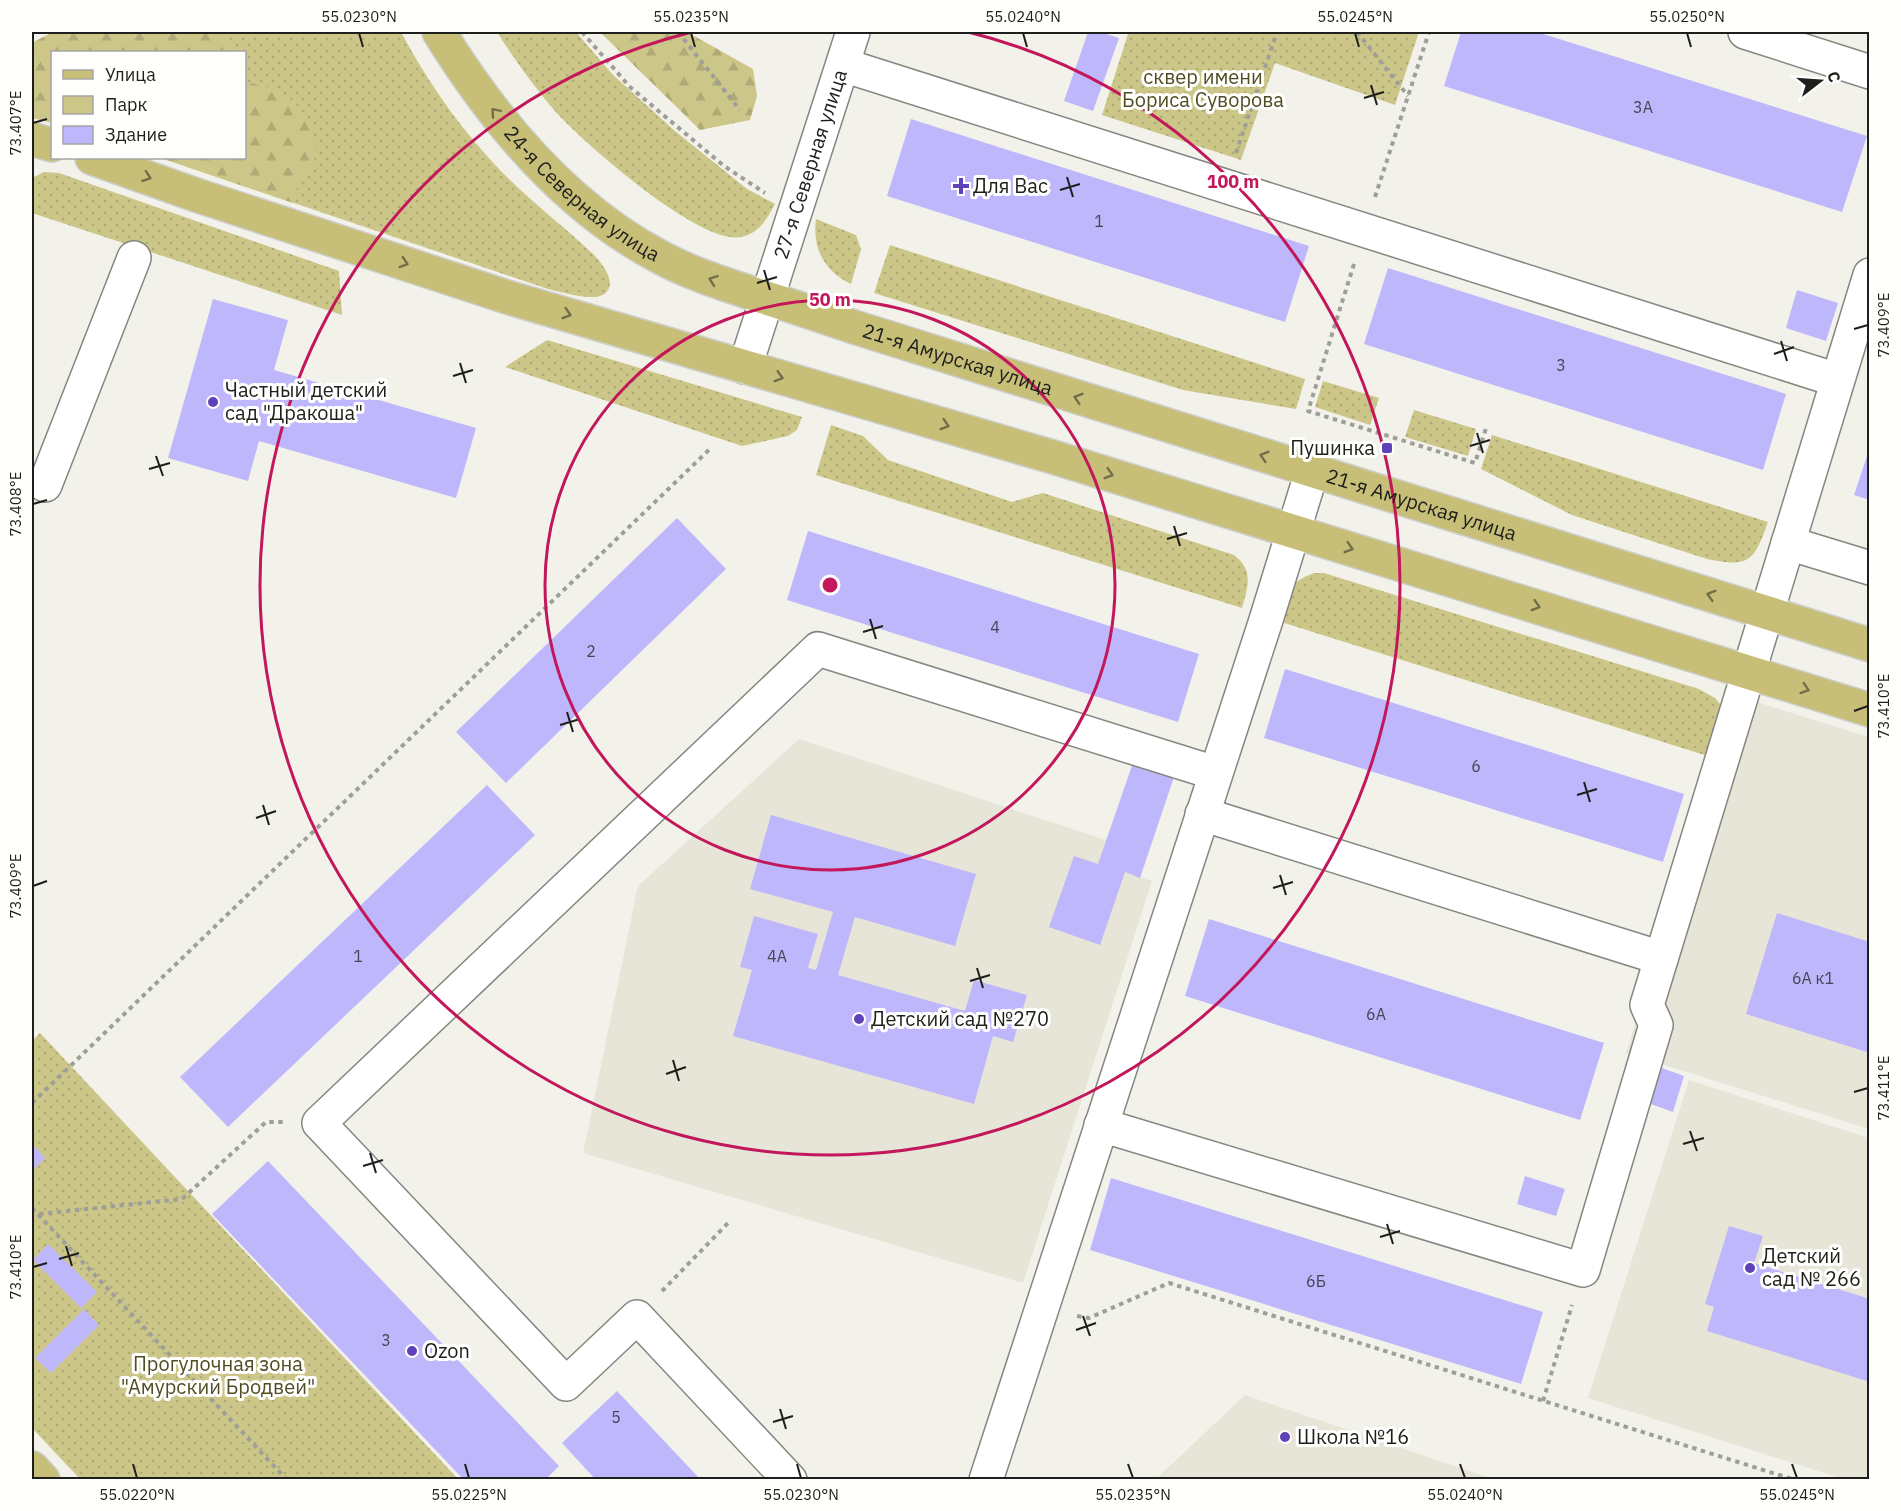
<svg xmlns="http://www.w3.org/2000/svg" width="1901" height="1511" font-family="'IBM Plex Sans',sans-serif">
	<defs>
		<pattern id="green-dots" width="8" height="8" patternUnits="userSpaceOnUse" patternTransform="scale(1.5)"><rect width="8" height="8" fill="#cdc689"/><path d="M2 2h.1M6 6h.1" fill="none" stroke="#b0aa76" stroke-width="1.8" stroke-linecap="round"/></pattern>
		<pattern id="forest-firs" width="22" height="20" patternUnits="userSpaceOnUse" patternTransform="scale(1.5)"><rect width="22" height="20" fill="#cdc689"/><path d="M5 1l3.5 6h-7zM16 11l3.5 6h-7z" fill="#b0aa76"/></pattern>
	</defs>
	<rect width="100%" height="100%" fill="#f2f2eb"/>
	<path fill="#e6e5d7" d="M1737,696L1869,737V1129L1626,1053Z
		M799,739L1106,840L1099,864L1152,881L1023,1283L583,1153L638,886Z
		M1689,1080L1869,1138V1479H1843L1588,1398Z
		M1245,1395L1493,1479H1156Z"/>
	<path fill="url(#green-dots)" d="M53,32H401C430,86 464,134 508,178C535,205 566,228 593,254C601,262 615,279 608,290C600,305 562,292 548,289L161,158H244V52H52V123L32,118V43Z
		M497,32H576L613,75L675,131L747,189L775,204C766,220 759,234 740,237C700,245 581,141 554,110C533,85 514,59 497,32Z
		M1120,32H1419L1395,105L1275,63L1241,160L1102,115L1128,34Z
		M44,172L59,173L339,271L342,315L32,213V178Z
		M816,219L856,235L861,249L851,284C824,271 812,248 816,219Z
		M890,245L1305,379L1296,409L1183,390L874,293Z
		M547,340L802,417L797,430L788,436L742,446L505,367Z
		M1323,381L1379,398L1370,425L1315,407Z
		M1414,410L1476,429L1468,456L1405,437Z
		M831,425L863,436L888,460L1012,502L1043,493L1234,555C1254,570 1248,587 1242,608L816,475Z
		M1492,435L1768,522C1754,561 1750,568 1707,559L1572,515L1481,469Z
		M1314,573H1324L1699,689L1715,698L1725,710L1714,758L1278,621C1288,595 1286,583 1314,573Z
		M40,1033L458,1479H80L32,1428V1041Z"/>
	<path fill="url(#forest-firs)" d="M53,32H223L231,52H52V123L32,113V43Z
		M600,32H687L753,69L757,96L750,120L700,130Z
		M245,82L278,89L294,102L310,121L316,143L314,164L311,172L302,178L296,191L293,203L161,158H244Z"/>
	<path fill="#bfb7fb" d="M1088,32H1100L1119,38L1093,111L1064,101Z
		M1461,32H1537L1867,136L1842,212L1444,86Z
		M911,119L1309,246L1285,322L887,196Z
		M1388,268L1786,394L1763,470L1364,344Z
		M1797,290L1838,303L1826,341L1786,328Z
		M213,299L288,320L274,370L476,428L456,498L259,441L248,481L168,458Z
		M1869,450H1870V500L1854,495Z
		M677,518L726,569L506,783L456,732Z
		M808,531L1199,654L1178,722L787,600Z
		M1285,669L1684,794L1663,862L1264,738Z
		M1136,754L1177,768L1140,878L1125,872L1100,945L1049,927L1074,856L1098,864Z
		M487,785L535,835L228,1127L180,1077Z
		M771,815L976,874L955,946L855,917L838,975L965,1011L974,980L1027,995L1013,1042L993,1036L974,1104L733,1036L752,970L740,967L754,916L818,934L808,968L816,970L833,912L750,889Z
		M1777,913L1870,942V1053L1746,1014Z
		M1209,919L1604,1043L1580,1120L1185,996Z
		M1659,1067L1684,1076L1673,1112L1648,1103Z
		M32,1144L45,1158L32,1171Z
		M268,1161L559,1466L545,1480H464L212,1214Z
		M1525,1176L1565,1189L1556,1216L1517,1204Z
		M1111,1178L1543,1312L1521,1384L1090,1250Z
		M1729,1226L1763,1236L1754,1263L1870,1299V1382L1707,1331L1714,1307L1705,1304Z
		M48,1244L97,1292L81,1308L33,1260Z
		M84,1309L99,1325L51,1373L35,1358Z
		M617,1391L701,1480H596L562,1443Z"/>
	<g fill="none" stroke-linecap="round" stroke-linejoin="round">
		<defs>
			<g id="minor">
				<path d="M1745,32L1870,72"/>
				<path d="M843,65L1837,380"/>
				<path id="s1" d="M745,367L853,32"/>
				<path d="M45,485L134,258"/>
				<path d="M1788,543L1870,568"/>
				<path d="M1202,814L1661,958"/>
				<path d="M1101,1125L1583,1270L1656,1025L1647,1005L1870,275"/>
				<path d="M790,1480L637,1317L566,1384L319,1123L818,649L1215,773"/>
				<path d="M986,1480L1266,620L1312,471"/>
			</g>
			<g id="major">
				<path id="s2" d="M439,32C494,121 567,208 660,257C693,275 728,285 763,297C793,306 824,317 854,327L1870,645"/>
				<path d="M32,139L52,145"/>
				<path d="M92,158L196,195L510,298L1053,457L1870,710"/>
				<path d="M32,1468L43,1480"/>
			</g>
		</defs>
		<use href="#minor" stroke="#868680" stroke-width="36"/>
		<use href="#major" stroke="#cececd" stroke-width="36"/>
		<path stroke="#9f9f9a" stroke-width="4" stroke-dasharray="4.5 4.5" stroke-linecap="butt" d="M582,32L630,87L724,166L765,193
			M678,32L740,110
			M1357,32L1408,96
			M1236,153L1277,32
			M1375,197L1429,32
			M1354,264L1308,411L1475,463L1487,425
			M32,1103L712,447
			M32,1208L287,1480
			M39,1214L182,1199L266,1122H283
			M662,1291L731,1220
			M1077,1316L1089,1318L1169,1283L1795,1480
			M1543,1401L1572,1305"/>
		<use href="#minor" stroke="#fff" stroke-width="33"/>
		<use href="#major" stroke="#c7bf77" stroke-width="33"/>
	</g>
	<defs><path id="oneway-chevron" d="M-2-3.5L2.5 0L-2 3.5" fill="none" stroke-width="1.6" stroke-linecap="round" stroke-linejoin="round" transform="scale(1.5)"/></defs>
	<g stroke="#726e4a">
		<use href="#oneway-chevron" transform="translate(495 112) rotate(-131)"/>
		<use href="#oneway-chevron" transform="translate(147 177) rotate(19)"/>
		<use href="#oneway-chevron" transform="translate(404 263) rotate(18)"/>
		<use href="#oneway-chevron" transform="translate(713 280) rotate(-160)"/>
		<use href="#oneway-chevron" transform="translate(567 314) rotate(17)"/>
		<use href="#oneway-chevron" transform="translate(779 377) rotate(16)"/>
		<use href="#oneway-chevron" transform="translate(1078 398) rotate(-163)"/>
		<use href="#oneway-chevron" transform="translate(945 425) rotate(17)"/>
		<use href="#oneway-chevron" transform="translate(1264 456) rotate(-163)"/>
		<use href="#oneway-chevron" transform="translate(1109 474) rotate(17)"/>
		<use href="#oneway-chevron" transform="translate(1349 548) rotate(17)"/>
		<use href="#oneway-chevron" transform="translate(1711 595) rotate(-163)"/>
		<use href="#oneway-chevron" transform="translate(1536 606) rotate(17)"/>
		<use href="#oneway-chevron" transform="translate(1805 689) rotate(18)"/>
	</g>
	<path fill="none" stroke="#1e1e1c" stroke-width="2" d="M359,33L363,47M691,33L695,47M1023,33L1027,47M1355,33L1359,47M1687,33L1691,47M1371,85L1377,105M1364,98L1384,92M33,123L47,119M1067,177L1073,197M1060,190L1080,184M764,270L770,290M757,283L777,277M1854,329L1868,325M1781,341L1787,361M1774,354L1794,347M460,363L466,383M453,376L473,370M1477,433L1483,453M1470,446L1490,440M156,456L163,476M149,469L170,463M33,504L47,500M1174,526L1180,546M1167,539L1187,533M870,619L876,639M863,632L883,626M1854,711L1868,706M567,712L573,732M560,725L580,719M1584,782L1590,802M1577,795L1597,789M263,805L269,825M256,818L276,811M1280,875L1286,895M33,886L47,881M1273,888L1293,882M977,968L983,988M970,981L990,975M673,1060L679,1081M666,1074L686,1067M1854,1092L1868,1088M1690,1131L1697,1151M1683,1144L1704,1138M370,1153L376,1173M363,1166L383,1160M1387,1224L1393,1244M1380,1237L1400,1231M66,1246L72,1266M59,1259L79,1253M33,1267L47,1263M1083,1316L1090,1336M1076,1330L1096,1323M780,1409L786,1429M773,1422L793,1416M133,1464L137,1478M465,1464L469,1478M797,1464L801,1478M1128,1464L1133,1478M1460,1464L1465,1478M1792,1464L1797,1478"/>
	<g fill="none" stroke="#c2185b" stroke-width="3">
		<circle cx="830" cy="585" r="285"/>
		<path d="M968 32A570 570 0 1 1 692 32"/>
	</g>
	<g fill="#5f41b9" stroke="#fffffe" stroke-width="2">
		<path d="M958 177h6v6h6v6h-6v6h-6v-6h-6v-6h6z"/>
		<circle cx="213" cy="402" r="6"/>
		<rect x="1381" y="442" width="12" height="12" rx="3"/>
		<circle cx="859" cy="1019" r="6"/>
		<circle cx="1750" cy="1268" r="6"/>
		<circle cx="412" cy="1351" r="6"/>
		<circle cx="1285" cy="1437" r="6"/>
	</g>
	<g text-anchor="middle" stroke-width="6" stroke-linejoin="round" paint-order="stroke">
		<g font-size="16" fill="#464454">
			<text x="1643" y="113">3А</text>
			<text x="1099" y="227">1</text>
			<text x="1561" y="371">3</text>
			<text x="995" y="633">4</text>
			<text x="591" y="657">2</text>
			<text x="1476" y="772">6</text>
			<text x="358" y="962">1</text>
			<text x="777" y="962">4А</text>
			<text x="1813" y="984">6А к1</text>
			<text x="1376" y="1020">6А</text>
			<text x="1316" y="1287">6Б</text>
			<text x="386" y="1346">3</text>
			<text x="616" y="1423">5</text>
		</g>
		<g font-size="20" fill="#524c24" stroke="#fffffe">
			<text x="1203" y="84">сквер имени<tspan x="1203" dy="23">Бориса Суворова</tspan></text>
			<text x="218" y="1371">Прогулочная зона<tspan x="218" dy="23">"Амурский Бродвей"</tspan></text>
		</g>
		<g font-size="20" fill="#1e1e1c" stroke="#fffffe">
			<text dy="7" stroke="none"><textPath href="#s1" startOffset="213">27-я Северная улица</textPath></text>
			<text dy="7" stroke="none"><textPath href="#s2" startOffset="218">24-я Северная улица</textPath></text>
			<text dy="7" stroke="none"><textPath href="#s2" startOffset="634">21-я Амурская улица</textPath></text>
			<text dy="7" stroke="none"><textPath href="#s2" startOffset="1120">21-я Амурская улица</textPath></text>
		</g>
		<g font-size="20" fill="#1e1e1c" stroke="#fffffe" text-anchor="start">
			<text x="973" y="193">Для Вас</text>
			<text x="225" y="397">Частный детский<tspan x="225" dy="23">сад "Дракоша"</tspan></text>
			<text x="1375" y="455" text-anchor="end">Пушинка</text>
			<text x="871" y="1026">Детский сад №270</text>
			<text x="1762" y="1263">Детский<tspan x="1762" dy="23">сад № 266</tspan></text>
			<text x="424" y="1358">Ozon</text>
			<text x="1297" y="1444">Школа №16</text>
		</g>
	</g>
	<circle cx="830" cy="585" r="9" fill="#c2185b" stroke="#fffffe" stroke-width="3"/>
	<g font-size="18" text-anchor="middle" font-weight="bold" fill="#c2185b" stroke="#fffffe" stroke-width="6" stroke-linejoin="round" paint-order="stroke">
		<text x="1233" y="188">100 m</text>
		<text x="830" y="306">50 m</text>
	</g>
	<rect width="1901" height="1511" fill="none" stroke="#fffffe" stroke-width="66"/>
	<rect x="51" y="51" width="195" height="108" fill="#fffffe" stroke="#a5a5a4" stroke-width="1.5"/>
	<rect x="63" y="70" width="30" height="9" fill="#c7bf77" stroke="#a5a5a4" stroke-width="1.5"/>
	<text x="105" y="81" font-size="18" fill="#1e1e1c">Улица</text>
	<rect x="63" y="96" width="30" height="18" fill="#cdc689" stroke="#a5a5a4" stroke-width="1.5"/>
	<text x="105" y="111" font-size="18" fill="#1e1e1c">Парк</text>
	<rect x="63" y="126" width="30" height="18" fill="#bfb7fb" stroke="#a5a5a4" stroke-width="1.5"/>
	<text x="105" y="141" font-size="18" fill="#1e1e1c">Здание</text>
	<g transform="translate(1820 81) rotate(73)" stroke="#fffffe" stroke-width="4.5" paint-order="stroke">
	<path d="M0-4.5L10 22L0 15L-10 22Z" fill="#1e1e1c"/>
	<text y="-9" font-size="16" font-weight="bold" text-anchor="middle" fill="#1e1e1c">С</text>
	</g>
	<rect x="33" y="33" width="1835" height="1445" fill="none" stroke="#1e1e1c" stroke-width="2"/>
	<g font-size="15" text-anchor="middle" fill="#1e1e1c">
		<text x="359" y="22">55.0230°N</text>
		<text x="691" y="22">55.0235°N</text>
		<text x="1023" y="22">55.0240°N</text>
		<text x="1355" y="22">55.0245°N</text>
		<text x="1687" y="22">55.0250°N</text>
		<text transform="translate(16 123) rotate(-90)" y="5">73.407°E</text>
		<text transform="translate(1884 325) rotate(-90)" y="5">73.409°E</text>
		<text transform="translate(16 504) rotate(-90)" y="5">73.408°E</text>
		<text transform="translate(1884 706) rotate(-90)" y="5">73.410°E</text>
		<text transform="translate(16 886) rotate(-90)" y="5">73.409°E</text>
		<text transform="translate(1884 1088) rotate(-90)" y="5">73.411°E</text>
		<text transform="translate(16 1267) rotate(-90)" y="5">73.410°E</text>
		<text x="137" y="1500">55.0220°N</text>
		<text x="469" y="1500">55.0225°N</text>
		<text x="801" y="1500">55.0230°N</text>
		<text x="1133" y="1500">55.0235°N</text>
		<text x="1465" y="1500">55.0240°N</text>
		<text x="1797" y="1500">55.0245°N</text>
	</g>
</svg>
